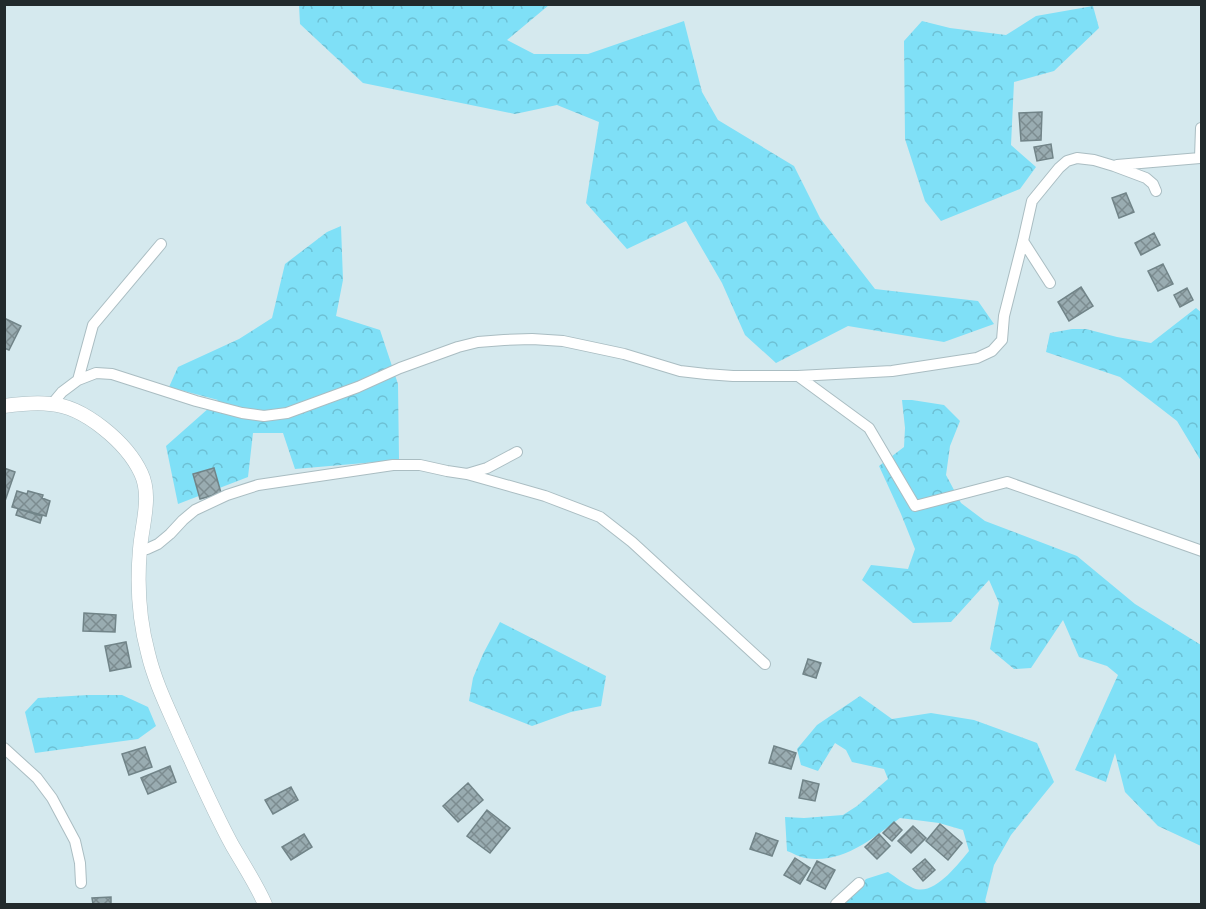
<svg xmlns="http://www.w3.org/2000/svg" width="1206" height="909" font-family="'Fira Sans',sans-serif">
	<defs>
		<pattern id="forest-crowns" width="20" height="18" patternUnits="userSpaceOnUse" patternTransform="scale(1.5)"><rect width="20" height="18" fill="#7fe0f7"/><path d="M2 6a3 3 0 1 1 6 0M12 15a3 3 0 1 1 6 0" fill="none" stroke="#6dc0d4"/></pattern>
		<pattern id="building-cross-hatch" width="8" height="8" patternUnits="userSpaceOnUse" patternTransform="scale(1.5)"><rect width="8" height="8" fill="#99acb1"/><path d="M0 0l8 8M0 8l8-8" fill="none" stroke="#7c8c90"/></pattern>
	</defs>
	<rect width="100%" height="100%" fill="#d5e9ee"/>
	<path fill="url(#forest-crowns)" d="M299,5H549L507,40L534,54H588L684,21L702,92L718,120L794,166L820,218L875,289L978,301L994,324L944,342L848,326L776,363L745,335L722,283L686,221L627,249L586,203L599,122L557,105L515,114L363,83L300,24Z
		M1093,6L1099,28L1054,71L1014,82L1011,145L1036,167L1020,189L941,221L925,201L905,139L904,41L922,21L950,28L1006,35L1036,16Z
		M341,226L343,280L336,316L380,330L398,384L399,460L295,469L283,433H253L248,477L178,504L166,446L218,400L169,387L178,367L239,339L272,318L285,264L327,232Z
		M1196,308L1202,313L1201,461L1177,421L1120,377L1046,352L1050,333L1072,329H1086L1117,337L1151,343Z
		M902,400H912L944,405L960,421L950,446L946,475L961,503L985,521L1077,556L1135,604L1201,645V846L1158,826L1125,792L1115,753L1106,782L1075,770L1118,675L1107,666L1079,657L1063,620L1031,668L1014,669L990,649L999,603L989,580L951,622L913,623L862,580L871,565L908,569L915,549L901,514L879,466L904,447L905,428Z
		M500,622L606,676L601,706L571,712L532,726L469,701L473,678L483,654Z
		M88,695H122L148,707L156,726L138,739L35,753L25,712L38,698Z
		M860,696L892,719L931,713L974,720L1037,743L1054,782L1011,835L994,865L985,901L988,904H845L866,879L888,872C896,877 904,884 913,888C934,897 957,865 969,851L963,830L939,823L900,818C872,839 843,864 805,858C799,857 793,853 787,851L785,817L804,818L843,815L857,806L888,779L884,769L852,762L846,750L835,743L818,771L801,765L797,749L817,725Z"/>
	<path fill="url(#building-cross-hatch)" stroke="#718488" stroke-width="1.5" d="M1042,112L1041,140L1021,141L1019,113Z
		M1051,144L1053,158L1037,161L1034,147Z
		M1126,193L1134,212L1119,218L1112,198Z
		M1154,233L1160,245L1141,255L1135,243Z
		M1163,264L1173,284L1158,291L1148,271Z
		M1081,287L1093,306L1069,321L1058,302Z
		M1187,288L1193,300L1180,307L1174,295Z
		M4,318L21,326L9,350L4,348Z
		M4,468L15,472L4,504Z
		M214,468L221,493L200,499L193,474Z
		M17,491L27,494L28,491L43,495L42,498L50,501L46,516L12,507Z
		M18,509L42,516L40,523L16,515Z
		M84,613L116,615L115,632L83,631Z
		M126,642L131,667L110,671L105,646Z
		M808,659L821,663L816,678L803,674Z
		M774,746L796,753L791,769L769,763Z
		M145,747L152,767L129,775L122,754Z
		M170,766L176,782L148,794L141,778Z
		M803,780L819,784L815,801L799,798Z
		M468,783L483,800L458,822L443,806Z
		M291,787L298,800L273,814L265,800Z
		M487,810L510,828L490,853L467,836Z
		M894,822L902,830L892,841L883,833Z
		M940,824L962,843L948,860L926,841Z
		M913,826L926,838L911,853L898,841Z
		M756,833L778,841L772,856L750,849Z
		M304,834L312,847L291,860L282,847Z
		M879,834L890,846L877,859L865,847Z
		M795,858L810,868L800,884L784,875Z
		M925,859L935,870L923,881L913,869Z
		M817,861L835,870L825,889L807,880Z
		M111,897V904H93L92,898Z"/>
	<g fill="none" stroke-linecap="round" stroke-linejoin="round">
		<defs>
			<path id="street" d="M1117,165L1200,158L1201,128
				M1023,241L1050,283
				M798,376L869,428L915,506L1007,482L1202,551
				M78,380L93,325L161,244
				M52,404L62,392L78,380L96,373L112,374L196,401L242,413L264,416L287,413L358,387L400,368L458,347L478,342L504,340L532,339L563,341L624,354L680,371L706,374L733,376H798L892,371L977,358L992,351L1002,340L1004,316L1023,241L1032,201L1059,168L1067,161L1077,158L1094,160L1114,166L1146,178L1153,184L1156,191
				M467,474L545,496L600,517L632,542L765,664
				M140,550L147,549L158,544L170,534L183,520L195,510L227,495L258,485L393,465H420L447,471L467,474L487,468L517,452
				M4,748L37,778L52,798L75,841L80,863L81,883
				M836,904L859,883"/>
			<path id="secondary" d="M4,406C19,404 35,402 50,404C84,406 127,443 141,473C152,496 142,524 140,549C137,583 139,620 148,653C155,683 169,710 181,738C197,773 213,810 232,845C243,864 256,884 265,904"/>
		</defs>
		<use href="#street" stroke="#aabdc2" stroke-width="12"/>
		<use href="#secondary" stroke="#aabdc2" stroke-width="15"/>
		<use href="#street" stroke="#fff" stroke-width="10"/>
		<use href="#secondary" stroke="#fff" stroke-width="14"/>
	</g>
	<rect width="1206" height="909" fill="none" stroke="#222a2c" stroke-width="12"/>
</svg>
